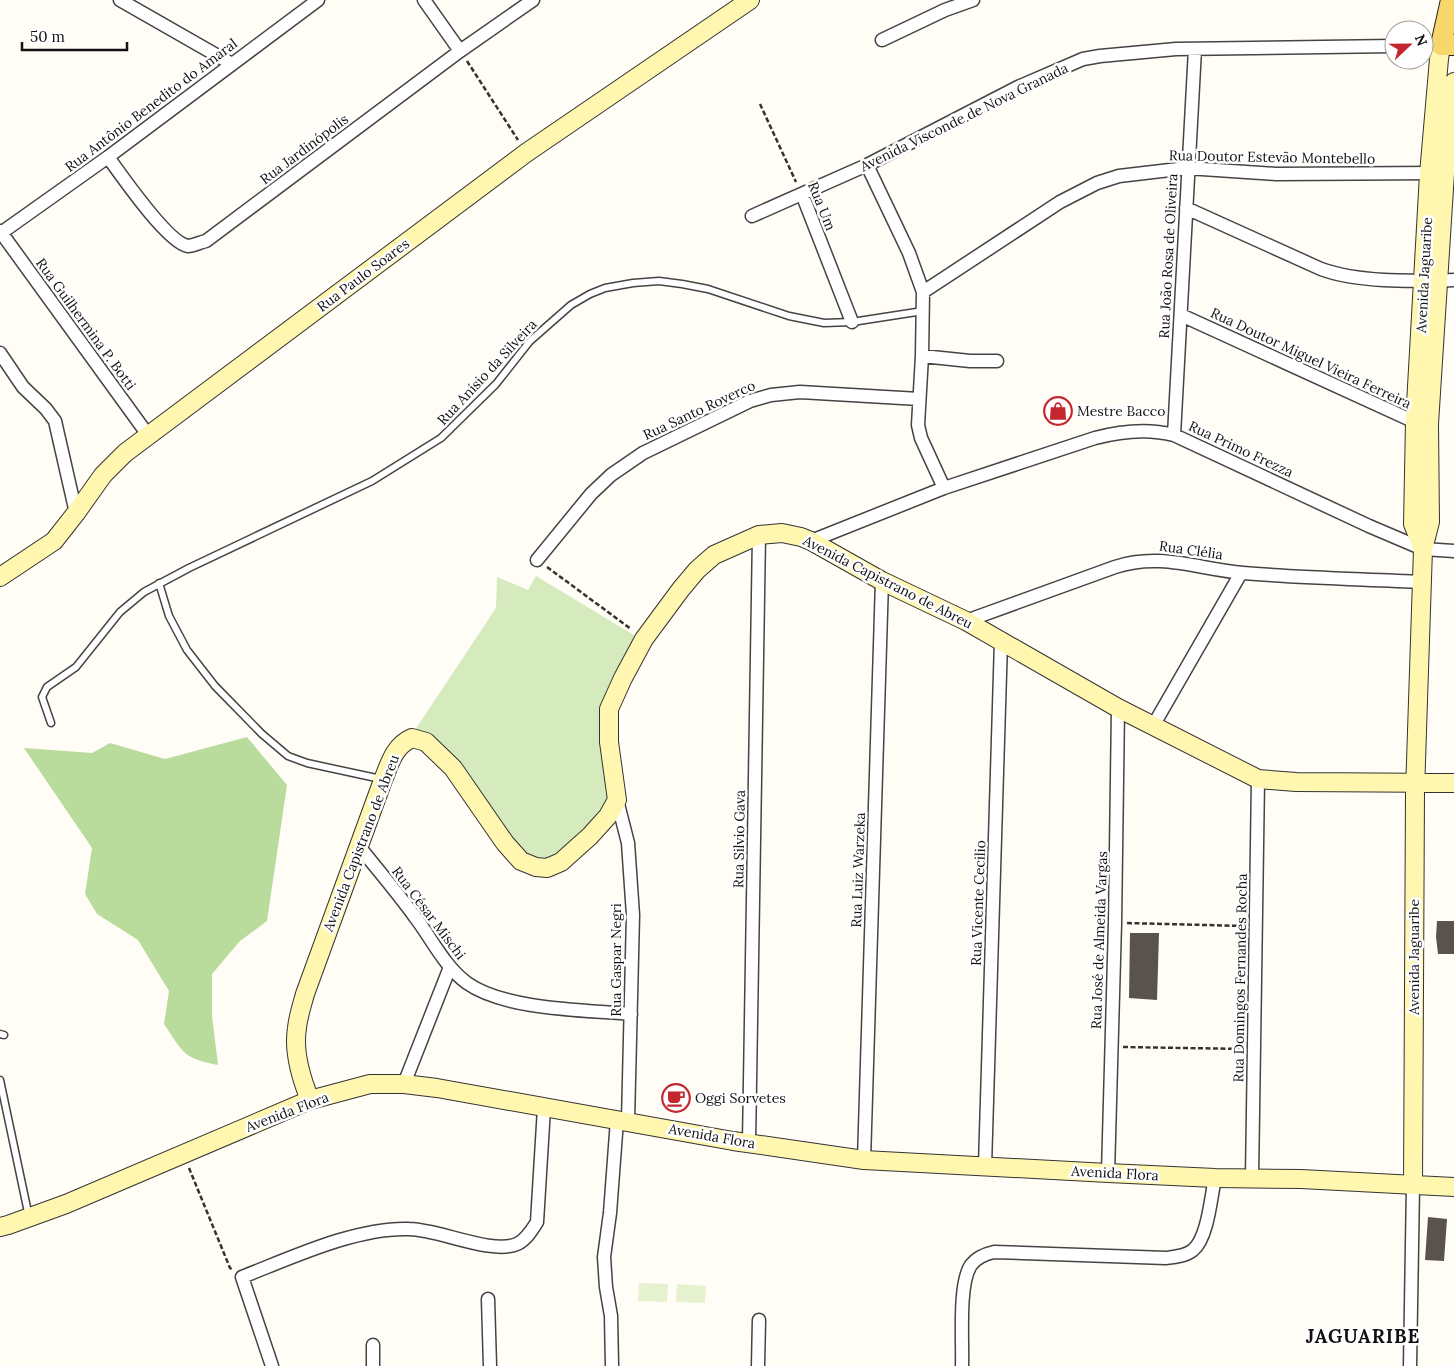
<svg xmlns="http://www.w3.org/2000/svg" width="1454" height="1366" font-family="Lora,serif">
	<rect width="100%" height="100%" fill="#fffdf5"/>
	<path fill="#d5ebbd" d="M536,576L637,637L606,701L613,792L565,855L556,860L525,859L415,730L496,608L497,577L528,590Z"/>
	<path fill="#b9dc9c" d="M247,737L287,785L267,921L240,941L212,974V1016L218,1065C183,1059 182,1051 164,1024L169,991L138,940L97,914L85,894L92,848L24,748L92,753L110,743L165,759Z"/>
	<path fill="#e6f2cf" d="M639,1283L668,1284L667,1302L638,1301Z
		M677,1284L706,1286L705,1303L676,1302Z"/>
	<path fill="#5a524d" d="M1437,921H1454V954H1438L1436,937Z
		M1130,933H1159L1157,1000L1129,998Z
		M1428,1217L1447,1219L1444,1261L1425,1260Z"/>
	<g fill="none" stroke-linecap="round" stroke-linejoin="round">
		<defs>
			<path id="lane" d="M159,583L169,616L187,650L215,686L262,734L288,756L307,763L381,779
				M51,723L42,697L47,687L76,667L120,612L144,592L189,568L372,481L441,438L496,384L530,341L571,305L590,294L605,288L633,283L659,281L682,284L708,289L789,316L824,323L852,322L923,311
				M0,1034L4,1035
				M0,1080L29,1217"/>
			<path id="street" d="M120,0L232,64
				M424,0L460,51
				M882,40L945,10L973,0
				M1424,45H1441
				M108,157C121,175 168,243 188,246C193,246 201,242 206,241L460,51L533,0
				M867,165L909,253L923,292L922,356L918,425L921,438L944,488
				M802,194L852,322
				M1186,208L1321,269C1360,283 1413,281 1454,280
				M752,216L867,165L1018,87L1083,59L1100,56L1176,49L1394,46
				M0,231L148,435
				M1,233L108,157L318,0
				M923,292L1060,202L1097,183L1119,176L1187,168L1276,174L1437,173
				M1181,315L1415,422L1423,423
				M0,353L23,387L46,409L55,421L76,513
				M922,356L970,361H997
				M1174,435L1195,49
				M811,541L944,488L1095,438C1121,431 1147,428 1174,435L1369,526L1423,549L1454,551
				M537,560L591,494L611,475L643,453L750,401L771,395L800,392L919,399
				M966,621L1115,567C1160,552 1198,569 1243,573C1303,578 1363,579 1422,582
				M1153,726L1241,573
				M617,800L628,843L633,915L628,1121
				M358,845C377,869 397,892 415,917C432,939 444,966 467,983C505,1010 585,1010 631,1014
				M404,1084L450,967
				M749,1143L759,535
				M864,1160L882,581
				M985,1166L1001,641
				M1108,1173L1115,923L1118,708
				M1252,1178L1258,779
				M488,1299L490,1366
				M373,1345V1366
				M272,1366L242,1277C291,1258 356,1227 409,1229C438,1229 492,1255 517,1244C526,1240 532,1230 537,1222L544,1108
				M612,1366L611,1316L606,1287L604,1257L610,1213L617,1120
				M758,1366L759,1320
				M962,1366C963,1342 958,1284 971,1265C977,1257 985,1254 994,1252L1166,1258C1175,1257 1186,1256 1193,1250C1208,1238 1211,1196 1215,1178
				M1410,1366L1413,1185"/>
			<path id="secondary" d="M1423,549L1413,524L1415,422L1429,174L1439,59L1441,45
				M0,577L54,541L76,513L103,475L125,453L526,153L750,0
				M310,1100C301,1078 293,1052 297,1028C298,1017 302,1005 305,994L383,780C390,763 394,746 412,738L426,742L453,768L505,843L521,861L536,867L547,868L561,862L590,836L608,816L617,800L609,742V709L623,678L644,639L681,589L697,570L714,555L759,535L782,533L801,537L811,541L882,581L966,621L1118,708L1258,779L1296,782L1454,783
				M1413,1185L1415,792L1423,549L1430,522L1429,424L1445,173L1454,82
				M0,1227L8,1225L66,1204L310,1100L370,1084H404L437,1088L733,1141L864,1160L1108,1173L1215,1178L1301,1179L1454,1187"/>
			<path id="primary" d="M1451,0L1441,45H1454"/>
		</defs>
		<use href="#lane" stroke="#444" stroke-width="9"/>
		<use href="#street" stroke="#444" stroke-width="15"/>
		<use href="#secondary" stroke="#333" stroke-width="20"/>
		<use href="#primary" stroke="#222" stroke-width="22"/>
		<path stroke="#333" stroke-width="2.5" stroke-dasharray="5 2.5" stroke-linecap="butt" d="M467,61L518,140
			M760,104L796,182
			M547,567L631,629
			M1127,923L1244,926
			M1123,1047L1243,1049
			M189,1168L230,1268L233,1270"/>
		<use href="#lane" stroke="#fff" stroke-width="6"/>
		<use href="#street" stroke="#fff" stroke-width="12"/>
		<use href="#secondary" stroke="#fff6b0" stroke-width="18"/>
		<use href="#primary" stroke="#f9d66b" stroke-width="20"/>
	</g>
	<defs>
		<symbol id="shop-ring" viewBox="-11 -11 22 22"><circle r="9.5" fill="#fff" stroke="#c4262e" stroke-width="1.5"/><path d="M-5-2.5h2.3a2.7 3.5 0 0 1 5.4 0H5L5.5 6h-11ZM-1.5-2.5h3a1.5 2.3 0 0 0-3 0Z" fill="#c4262e"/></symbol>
		<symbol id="cafe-ring" viewBox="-11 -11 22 22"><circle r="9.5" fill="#fff" stroke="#c4262e" stroke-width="1.5"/><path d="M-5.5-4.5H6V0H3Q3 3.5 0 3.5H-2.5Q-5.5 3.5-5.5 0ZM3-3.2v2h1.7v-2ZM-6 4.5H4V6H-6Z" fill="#c4262e"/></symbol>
	</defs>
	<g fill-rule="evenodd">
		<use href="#shop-ring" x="1042" y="395" width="32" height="32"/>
		<use href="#cafe-ring" x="660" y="1082" width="32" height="32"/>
	</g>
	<g text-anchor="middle" stroke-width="5" stroke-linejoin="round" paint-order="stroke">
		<g font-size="14" fill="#111" stroke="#fff">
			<text transform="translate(151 105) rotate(-37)" y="5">Rua Antônio Benedito do Amaral</text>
			<text transform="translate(964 117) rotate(-26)" y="5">Avenida Visconde de Nova Granada</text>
			<text transform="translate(304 149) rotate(-37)" y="5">Rua Jardinópolis</text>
			<text transform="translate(1272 157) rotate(1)" y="5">Rua Doutor Estevão Montebello</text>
			<text transform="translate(822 206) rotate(68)" y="5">Rua Um</text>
			<text transform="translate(1168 256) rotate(-87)" y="5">Rua João Rosa de Oliveira</text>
			<text transform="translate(363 275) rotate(-37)" y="5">Rua Paulo Soares</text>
			<text transform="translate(1424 275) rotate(-87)" y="5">Avenida Jaguaribe</text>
			<text transform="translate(86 324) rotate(54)" y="5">Rua Guilhermina P. Botti</text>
			<text transform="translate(1311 358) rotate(25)" y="5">Rua Doutor Miguel Vieira Ferreira</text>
			<text transform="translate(487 372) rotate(-47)" y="5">Rua Anísio da Silveira</text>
			<text transform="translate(699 410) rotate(-25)" y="5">Rua Santo Roverco</text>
			<text transform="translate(1241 449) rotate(25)" y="5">Rua Primo Frezza</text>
			<text transform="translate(1191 550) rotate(8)" y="5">Rua Clélia</text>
			<text transform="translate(888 582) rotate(27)" y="5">Avenida Capistrano de Abreu</text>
			<text transform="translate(739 839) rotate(-89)" y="5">Rua Silvio Gava</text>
			<text transform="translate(361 843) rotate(-69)" y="5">Avenida Capistrano de Abreu</text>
			<text transform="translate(858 870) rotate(-88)" y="5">Rua Luiz Warzeka</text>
			<text transform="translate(978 903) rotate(-88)" y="5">Rua Vicente Cecilio</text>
			<text transform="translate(429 913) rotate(53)" y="5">Rua César Mischi</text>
			<text transform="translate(1099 940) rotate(-88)" y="5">Rua José de Almeida Vargas</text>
			<text transform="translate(1414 957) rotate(-90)" y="5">Avenida Jaguaribe</text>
			<text transform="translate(616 960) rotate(-90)" y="5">Rua Gaspar Negri</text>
			<text transform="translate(1240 978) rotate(-89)" y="5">Rua Domingos Fernandes Rocha</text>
			<text transform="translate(287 1112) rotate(-21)" y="5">Avenida Flora</text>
			<text transform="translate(712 1136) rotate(10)" y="5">Avenida Flora</text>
			<text transform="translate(1115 1173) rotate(3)" y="5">Avenida Flora</text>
		</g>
		<g font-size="14" fill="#111" stroke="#fff" text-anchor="start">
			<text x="1077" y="416">Mestre Bacco</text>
			<text x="695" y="1103">Oggi Sorvetes</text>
		</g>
		<g font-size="19" font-weight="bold" letter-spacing="1" fill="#111" stroke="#fff">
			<text x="1363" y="1343">JAGUARIBE</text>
		</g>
	</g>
	<g transform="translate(1409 45) rotate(68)"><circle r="24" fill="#ffffff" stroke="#a0a0a0"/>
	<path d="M0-4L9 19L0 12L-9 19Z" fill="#c4262e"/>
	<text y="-8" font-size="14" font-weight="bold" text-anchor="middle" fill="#111111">N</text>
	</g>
	<path d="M22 42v8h105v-8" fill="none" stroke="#111111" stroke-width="2.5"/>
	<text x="30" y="42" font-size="15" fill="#111111" stroke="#ffffff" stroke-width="4" paint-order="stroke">50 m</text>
</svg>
